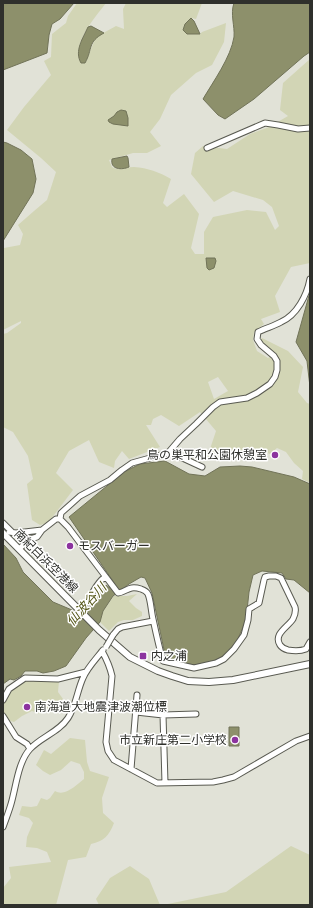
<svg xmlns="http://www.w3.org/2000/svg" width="313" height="908" font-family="'Space Grotesk','Noto Sans JP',sans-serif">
	<rect width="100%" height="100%" fill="#e1e2d7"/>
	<path fill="#d2d5b5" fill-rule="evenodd" d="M77,3H106C97,15 82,32 79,47C78,51 79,56 79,60L85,63L96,37L116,26L124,29L123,9L126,3H202L196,19L191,18L200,34L202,32L226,23L224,42L212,65L196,73L171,95L160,119L150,132L161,146L147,153H133L109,160L112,167C120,172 125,167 134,167C148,168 159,172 171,179L163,203L167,207L184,194L199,214L191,248L195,254H204V232L213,217L247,210L266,212L275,230L279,226L272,207L263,200L233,191L214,202L191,174L195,153L203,146L227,149L250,134L269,127L288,116L280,110L283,83L310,59V263L291,267L275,296L280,312L261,319L264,324L254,332L253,340L257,351L268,358L270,357L257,344L262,338L288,351L303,367L298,392L307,403L310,404V483L302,479L303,471L294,463L286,452L277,448L270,454L260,450L248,460L233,458H207L216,431L200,412L179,426L161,415L153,419L151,425H146L160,447L129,459L122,451L115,461L114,468L99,462L89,440L69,451L56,473L73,490L48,523L40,525L32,520L27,484L33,479L28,456L13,432L3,427V334L7,333L21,323V321L3,330V293H4L3,289V251L4,248L20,245L23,234L18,225L34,211L47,200L56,172L41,158L7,130L24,107L51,75L44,61L51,57L52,34L66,23L68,16ZM218,377L228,391L214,399L208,382Z
		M137,594L129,601L136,608L142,612V616L133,620H124L118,622L109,631L100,622L103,611L114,596H127Z
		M24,680L59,681L58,692L63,699L40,714L32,711L22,716L14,722L7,720C6,717 4,714 3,711C0,698 16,687 24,680Z
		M70,738L85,740L87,762L90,771L109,777L102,798L103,813L114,823C109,836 104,841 91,844L86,857L68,860L56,905H3V888L11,878L9,867L51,862L47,852L37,848L26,847L27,837L33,823L29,818L19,815L22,806L31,807L37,806L41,798L47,800L50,798L55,791C65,797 76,785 84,779V772L80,764L71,761L61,770L50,775L43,771L36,765L44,750L51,754Z
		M291,846L310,855V905H163L226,892Z
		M130,866L149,879L160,905H99L96,899L110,878Z"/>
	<path fill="#8d906b" stroke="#717358" d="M3,3H74L60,19L52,24L49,35L47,53L3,70Z
		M234,3H310V52L304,56L254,99L225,119L218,115L203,99C213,82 231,57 234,37C235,26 230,14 234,3Z
		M191,18L194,21L200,34H187L183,30L185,24Z
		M91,26L104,33C87,42 93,49 85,63H81C74,51 83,38 88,27Z
		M121,110L126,111L128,118V126L113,124L109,122L108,120L114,116L117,112Z
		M3,142L7,143L21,150L32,159L36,179L33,193L3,241Z
		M127,156L128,158L129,167C122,170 110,170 112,159Z
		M206,258H215L216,261L214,268L209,270L207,268Z
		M310,292V387L307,361L296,342Z
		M165,461L189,474L205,476L220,467L240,466L252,467L294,477L310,484V593L294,580L286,579L282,573L262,571L253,575L249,592L246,620L237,641L229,651L216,661L194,665L166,659L152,593L145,578L141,577L129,584L113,596L103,611L100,622L86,638L66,666L54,671L43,673L37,671H25L21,676L14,680L10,679L3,684V544L16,558L23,572L53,602L72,610L78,615L86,610L94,601L98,593L106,585L110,588L115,584L69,517L124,472L140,464Z
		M229,727H239V746H229Z"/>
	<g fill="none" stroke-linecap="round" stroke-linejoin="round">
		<defs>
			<path id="minor" d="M207,148L265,123L278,125L298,129L310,128
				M168,453L176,455L202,467
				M60,519L68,527L118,593C127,592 128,585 141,589C144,590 147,592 148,594C151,601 151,611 153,619C156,633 159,647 163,661L194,668L216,663L224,659L234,649L244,635L248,620L249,609L259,603L264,580L265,577L269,576H276L281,578L295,607C296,611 295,615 293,619C288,627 273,634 280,645C282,648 284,649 288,650C294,651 301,651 306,649L310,642
				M60,519L61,513L80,496L110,480L122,470L132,463L168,453L180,439L196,424L213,407L220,402L247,398L257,393L270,384L275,377L277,370V361L274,356L261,345L257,339L258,332C266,328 274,326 281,322C297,315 307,295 310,279
				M3,523L12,532
				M9,532L16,533L42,530
				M19,549L30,539L37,537L42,530L56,519H60
				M79,610C82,607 86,604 88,600C94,592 96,583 105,577
				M113,635L118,629L122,627L153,621
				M102,651C107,660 110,667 112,676L106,742L108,751L114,760L157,783L213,782L223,780L234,777L296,741L310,736
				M3,700L9,689L25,678L58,679L86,672
				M136,712L163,715L196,714
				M163,715L165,783
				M3,716L16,737L27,744L30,749
				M131,769L137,695
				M3,827C6,819 9,811 11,804C16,787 18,762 30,749C41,737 59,732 68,718C76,706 77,691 83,678C87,668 96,659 103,650"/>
			<path id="major" d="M3,533L99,630L130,657L158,671L172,676L188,681L209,682L233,680L310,664"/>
		</defs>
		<use href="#minor" stroke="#595a51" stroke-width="7"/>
		<use href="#major" stroke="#595a51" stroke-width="8"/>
		<use href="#minor" stroke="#fff" stroke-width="5"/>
		<use href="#major" stroke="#fff" stroke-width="6"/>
		<defs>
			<path id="minor-bridge" d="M106,647L113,635"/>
		</defs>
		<use href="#minor-bridge" stroke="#595a51" stroke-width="7" stroke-linecap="butt"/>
		<use href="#minor-bridge" stroke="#fff" stroke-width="5"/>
	</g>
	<g fill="#8c339f" stroke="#fff" stroke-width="1.5">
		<circle cx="275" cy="455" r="4"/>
		<circle cx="70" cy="546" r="4"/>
		<rect x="139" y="652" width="8" height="8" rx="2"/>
		<circle cx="27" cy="707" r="4"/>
		<circle cx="235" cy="740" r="4"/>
	</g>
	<g text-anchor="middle" stroke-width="3" stroke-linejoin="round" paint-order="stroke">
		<g font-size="12" fill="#2f302c" stroke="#fff" text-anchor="start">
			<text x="267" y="459" text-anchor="end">鳥の巣平和公園休憩室</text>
			<text x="78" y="550">モスバーガー</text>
			<text x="151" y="660">内之浦</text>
			<text x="35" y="711">南海道大地震津波潮位標</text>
			<text x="227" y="744" text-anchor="end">市立新庄第二小学校</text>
		</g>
		<g font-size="12" fill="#2f302c" stroke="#fff">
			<text transform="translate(46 561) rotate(45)" y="4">南紀白浜空港線</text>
		</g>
		<g font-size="13" font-style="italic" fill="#545618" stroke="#fff">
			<text transform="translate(86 604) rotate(-48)" y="5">仙波谷川</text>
		</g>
	</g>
	<rect width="313" height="908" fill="none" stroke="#2f302c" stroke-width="8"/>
</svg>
